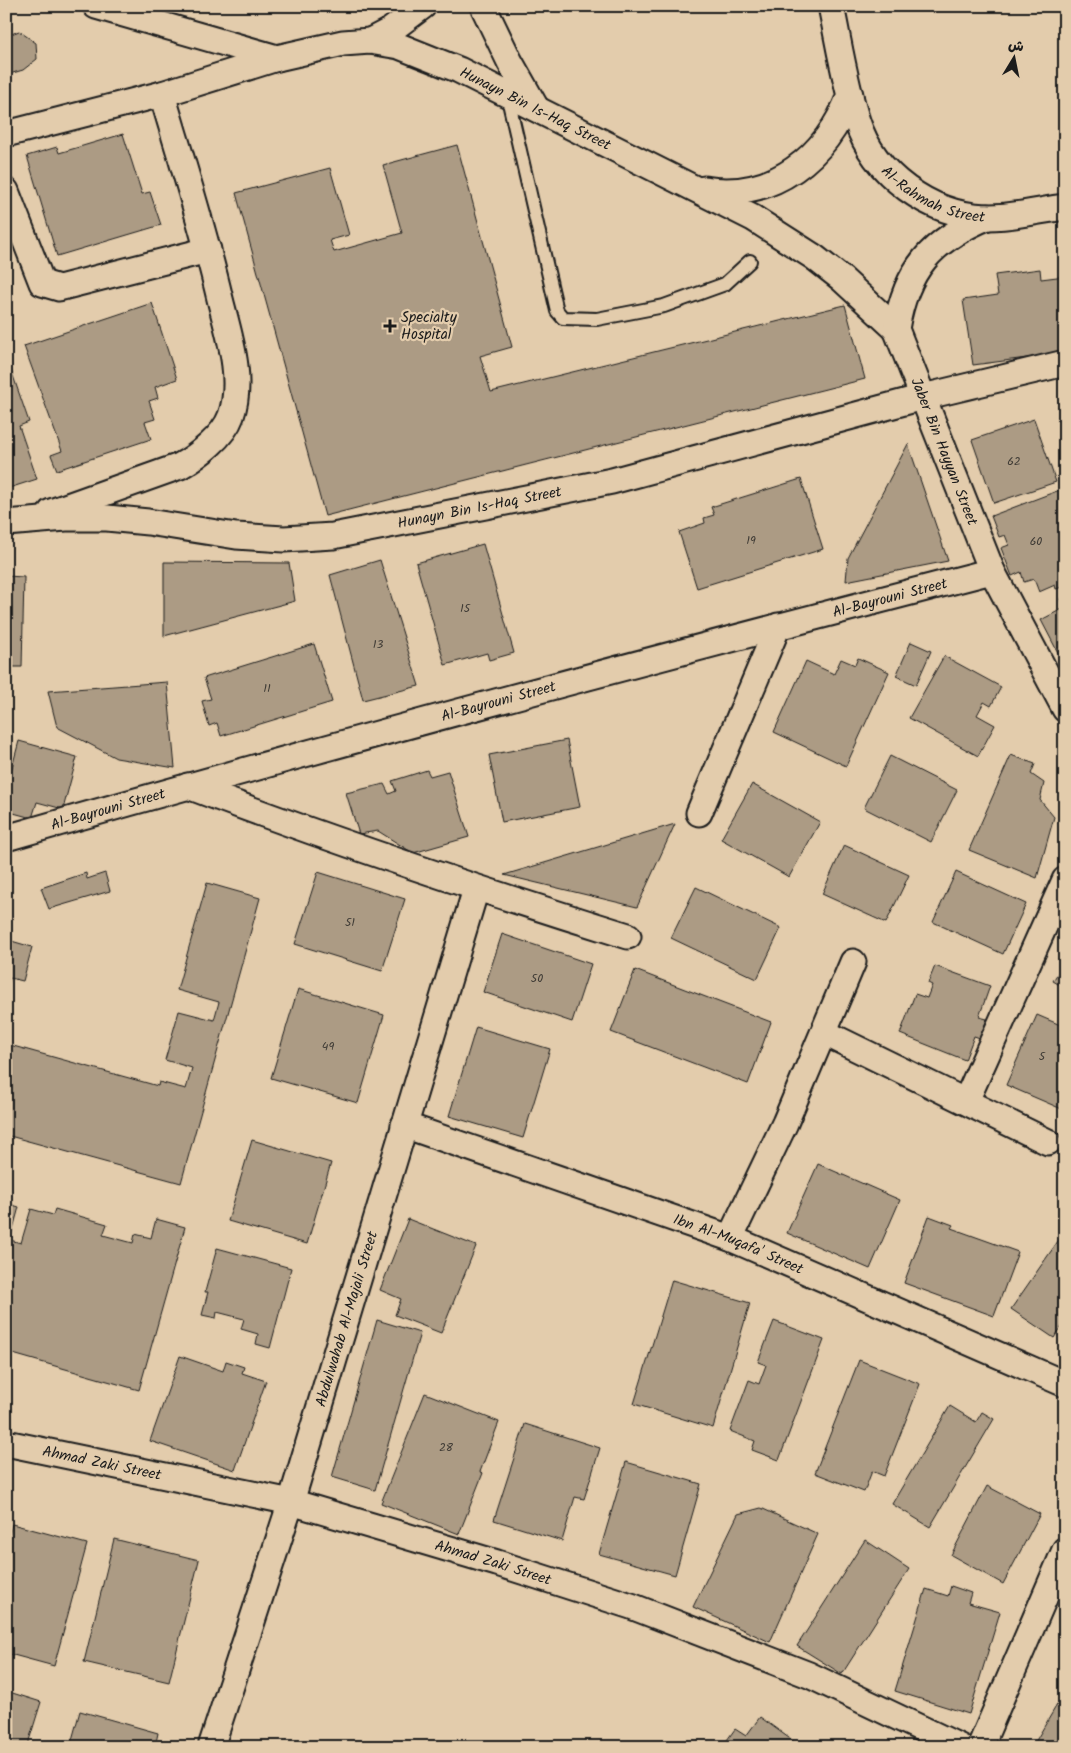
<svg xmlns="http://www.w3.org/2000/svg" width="1071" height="1753" font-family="Kalam,'Playpen Sans Arabic',sans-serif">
	<rect width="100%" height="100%" fill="#e3ccac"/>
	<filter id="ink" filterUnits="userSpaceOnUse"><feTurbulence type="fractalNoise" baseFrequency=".02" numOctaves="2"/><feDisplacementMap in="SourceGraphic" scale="10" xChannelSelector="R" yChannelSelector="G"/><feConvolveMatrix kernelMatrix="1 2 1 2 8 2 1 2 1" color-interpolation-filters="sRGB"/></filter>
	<g filter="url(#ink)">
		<path fill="#ac9b84" stroke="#1c1c1c" d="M19,31L36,43L37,59L23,70L6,75V36Z
			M123,134L142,194L150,192L161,225L57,256L27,156L57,147L59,153Z
			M457,145L512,347L480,356L491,392L845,305L865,379L325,516L236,193L330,168L349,235L330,240L334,252L402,233L383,165Z
			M1040,269L1041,279L1065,276V353L973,365L963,300L998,295L995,275Z
			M152,303L177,379L155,387L158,398L149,401L155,419L145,422L151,439L57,470L51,455L62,451L24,346Z
			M10,367L29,422L19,426L37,479L6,489V368Z
			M1034,419L1056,482L994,503L972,440Z
			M908,444L948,561L846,581L848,558Z
			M801,479L823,549L697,588L679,532L705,523L704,518L714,515L711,507Z
			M1065,488V586L1056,589L1055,585L1039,592L1034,579L1024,582L1021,572L1012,576L1001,548L1009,545L1005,535L999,537L991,516Z
			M483,544L514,653L489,660L487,653L445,665L416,563Z
			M380,560L419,686L363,700L330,575Z
			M164,562L289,563L295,601L164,636Z
			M6,576L24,577L22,667H6Z
			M1065,597V666L1041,620L1064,608L1060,599Z
			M911,642L931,651L916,685L896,676Z
			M314,644L332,702L221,736L217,723L209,726L202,701L211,699L204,678Z
			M944,656L1001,687L991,706L984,702L977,715L995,725L978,756L909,718Z
			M858,658L889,672L846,766L774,732L806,661L834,674L841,659L855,665Z
			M167,682L175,768L116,758L57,727L48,691Z
			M567,740L580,807L502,822L489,755Z
			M19,741L77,757L63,809L37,802L32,818L6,811V790Z
			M1011,755L1035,764L1031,774L1044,783L1040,800L1054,817L1037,878L969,850Z
			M890,756L957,790L931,842L864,808Z
			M427,770L430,776L448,771L469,837L413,853L378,831L359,834L346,793L384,784L389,794L396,791L392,781Z
			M752,784L820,822L789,877L721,839Z
			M675,824L637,907L504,875Z
			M844,845L909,875L886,923L822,894Z
			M318,872L405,899L382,971L295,944Z
			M956,872L1026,904L1003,954L933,922Z
			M86,873L87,879L105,873L110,891L49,909L41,888Z
			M207,883L260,898L181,1183L6,1135V1044L158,1086L159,1082L186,1089L192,1068L165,1060L179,1011L214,1020L219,1002L177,990Z
			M696,887L781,928L757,979L671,938Z
			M6,931L11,932L8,940L32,947L23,981L10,978L6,991Z
			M502,934L591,964L572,1022L483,992Z
			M1065,961V988L1053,981Z
			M935,966L990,986L979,1017L987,1019L980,1038L974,1036L965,1060L900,1034L915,994L927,998L932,985L928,983Z
			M635,970L771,1022L748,1084L611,1032Z
			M298,989L384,1015L358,1103L271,1078Z
			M1037,1015L1065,1027L1064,1110L1006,1085Z
			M476,1027L550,1049L523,1138L449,1116Z
			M252,1140L331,1163L307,1244L228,1221Z
			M818,1164L900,1200L870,1269L787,1233Z
			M6,1203L19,1207L10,1240L21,1243L31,1209L53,1215L55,1209L107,1224L103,1235L133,1243L135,1234L151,1238L156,1219L185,1227L139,1390L6,1352Z
			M929,1216L953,1225L951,1228L1018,1252L994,1316L904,1283Z
			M408,1219L476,1246L441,1333L395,1315L401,1299L380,1290Z
			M1065,1231V1322L1054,1338L1011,1309Z
			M217,1248L291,1268L270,1348L256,1344L258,1334L241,1329L244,1319L217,1312L216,1318L202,1315L208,1292H205Z
			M672,1280L750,1303L713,1428L634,1404Z
			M377,1320L420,1333L375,1490L332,1477Z
			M774,1321L824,1340L779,1460L752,1450L755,1441L730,1431L749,1380L759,1384L766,1365L758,1362Z
			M180,1356L223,1371L226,1361L244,1367L242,1373L266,1381L235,1470L150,1441Z
			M859,1360L920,1384L884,1476L872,1471L864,1492L815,1473Z
			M425,1393L499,1422L480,1472L483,1473L459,1534L381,1503Z
			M950,1406L976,1422L982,1412L994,1419L930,1527L892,1504Z
			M525,1424L600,1448L584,1499L575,1497L562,1541L494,1520Z
			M626,1462L701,1484L675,1575L599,1554Z
			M987,1486L1040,1514L1003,1584L951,1555Z
			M761,1508L818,1534L770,1642L693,1607L738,1514Z
			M12,1524L87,1544L54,1666L6,1653V1548Z
			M114,1539L199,1560L169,1682L84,1662Z
			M865,1540L909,1569L842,1674L797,1646Z
			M951,1586L971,1593L968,1603L1000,1612L969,1714L895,1691L926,1589L948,1596Z
			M6,1691L41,1702L27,1747H6Z
			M1065,1691V1747H1038L1034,1744Z
			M80,1711L158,1733L155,1747H70Z
			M760,1717L800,1746L799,1747H722L735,1729L746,1736Z"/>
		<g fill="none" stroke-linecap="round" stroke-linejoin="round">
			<defs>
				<path id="lane" d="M507,94L557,311L563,318L597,319L664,306L725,284L750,261"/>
				<g id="street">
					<path d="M96,6L277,58"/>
					<path d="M483,6L510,62L536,108"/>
					<path id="s1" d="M831,6C839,44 845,84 857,121C874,175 930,215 986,217C1010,218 1041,210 1065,207"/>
					<path d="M370,41L391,30L423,6"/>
					<path id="s2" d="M6,134L162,94L277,58L343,43L370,41L399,46L459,70L753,218L814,257L842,279L896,329"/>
					<path d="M704,189C773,201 827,156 850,95"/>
					<path d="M6,191L42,283L59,288L208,250"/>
					<path id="s3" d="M987,217C932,240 906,269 896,329L992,571L1065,709"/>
					<path d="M51,512L180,466C198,456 224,436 231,416C244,379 229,335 220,299C204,230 182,162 162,94"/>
					<path id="s4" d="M6,523L66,518H107L148,522L236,536L284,539L333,536L612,481L923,397L1065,363"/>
					<path d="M188,786C333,841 480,890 628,936"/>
					<path d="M699,813L778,626"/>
					<path id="s5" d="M6,838C333,744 663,656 992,571"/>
					<path d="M825,1033L1048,1142"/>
					<path d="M966,1101L1065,880"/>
					<path id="s6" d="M404,1125L730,1238L1065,1384"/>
					<path d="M730,1238L785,1123L853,962"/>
					<path id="s7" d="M6,1443L291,1502L497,1563L631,1606L809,1675L960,1747"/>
					<path id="s8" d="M211,1747L291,1502L476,889"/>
					<path d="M980,1747L1065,1550"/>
				</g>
			</defs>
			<use href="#lane" stroke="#1c1c1c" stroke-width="16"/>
			<use href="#street" stroke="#1c1c1c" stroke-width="29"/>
			<use href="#lane" stroke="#e3ccac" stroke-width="12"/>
			<use href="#street" stroke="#e3ccac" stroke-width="25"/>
		</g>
	</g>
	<path fill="#1c1c1c" stroke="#e3ccac" stroke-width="2" d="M387.5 318.5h5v5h5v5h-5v5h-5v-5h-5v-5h5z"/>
	<g text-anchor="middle" stroke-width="4.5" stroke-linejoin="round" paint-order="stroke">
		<g font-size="12" fill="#403c36">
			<text x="1014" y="465">62</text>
			<text x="751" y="544">19</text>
			<text x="1036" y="545">60</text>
			<text x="465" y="612">15</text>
			<text x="378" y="648">13</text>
			<text x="267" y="692">11</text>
			<text x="350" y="926">51</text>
			<text x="537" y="982">50</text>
			<text x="328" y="1050">49</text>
			<text x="1042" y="1060">5</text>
			<text x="446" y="1451">28</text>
		</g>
		<g font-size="15" fill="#1c1c1c" stroke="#e3ccac">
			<text dy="5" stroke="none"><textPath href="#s2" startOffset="556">Hunayn Bin Is-Haq Street</textPath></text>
			<text dy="5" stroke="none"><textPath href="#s1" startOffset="230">Al-Rahmah Street</textPath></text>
			<text dy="5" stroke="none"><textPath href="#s3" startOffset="284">Jaber Bin Hayyan Street</textPath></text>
			<text dy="5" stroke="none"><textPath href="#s4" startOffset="478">Hunayn Bin Is-Haq Street</textPath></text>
			<text dy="5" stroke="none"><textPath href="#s5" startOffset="916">Al-Bayrouni Street</textPath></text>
			<text dy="5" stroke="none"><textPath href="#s5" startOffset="511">Al-Bayrouni Street</textPath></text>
			<text dy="5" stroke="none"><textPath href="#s5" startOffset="106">Al-Bayrouni Street</textPath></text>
			<text dy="5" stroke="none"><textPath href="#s6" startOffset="355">Ibn Al-Muqafa' Street</textPath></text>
			<text dy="5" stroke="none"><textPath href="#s8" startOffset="449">Abdulwahab Al-Majali Street</textPath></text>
			<text dy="5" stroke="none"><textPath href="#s7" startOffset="98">Ahmad Zaki Street</textPath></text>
			<text dy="5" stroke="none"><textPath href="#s7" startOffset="502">Ahmad Zaki Street</textPath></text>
		</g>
		<g font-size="15" fill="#1c1c1c" stroke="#e3ccac" text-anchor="start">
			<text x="401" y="322">Specialty<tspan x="401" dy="17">Hospital</tspan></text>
		</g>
	</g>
	<rect width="1071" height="1753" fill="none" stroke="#e3ccac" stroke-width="25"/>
	<rect x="12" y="12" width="1046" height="1728" fill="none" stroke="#1c1c1c" stroke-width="2" filter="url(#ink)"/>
	<g transform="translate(1014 58) rotate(10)" stroke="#e3ccac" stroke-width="4" paint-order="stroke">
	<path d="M0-4L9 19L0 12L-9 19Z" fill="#1c1c1c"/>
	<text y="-8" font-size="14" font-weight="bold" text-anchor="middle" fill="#1c1c1c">ش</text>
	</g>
</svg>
